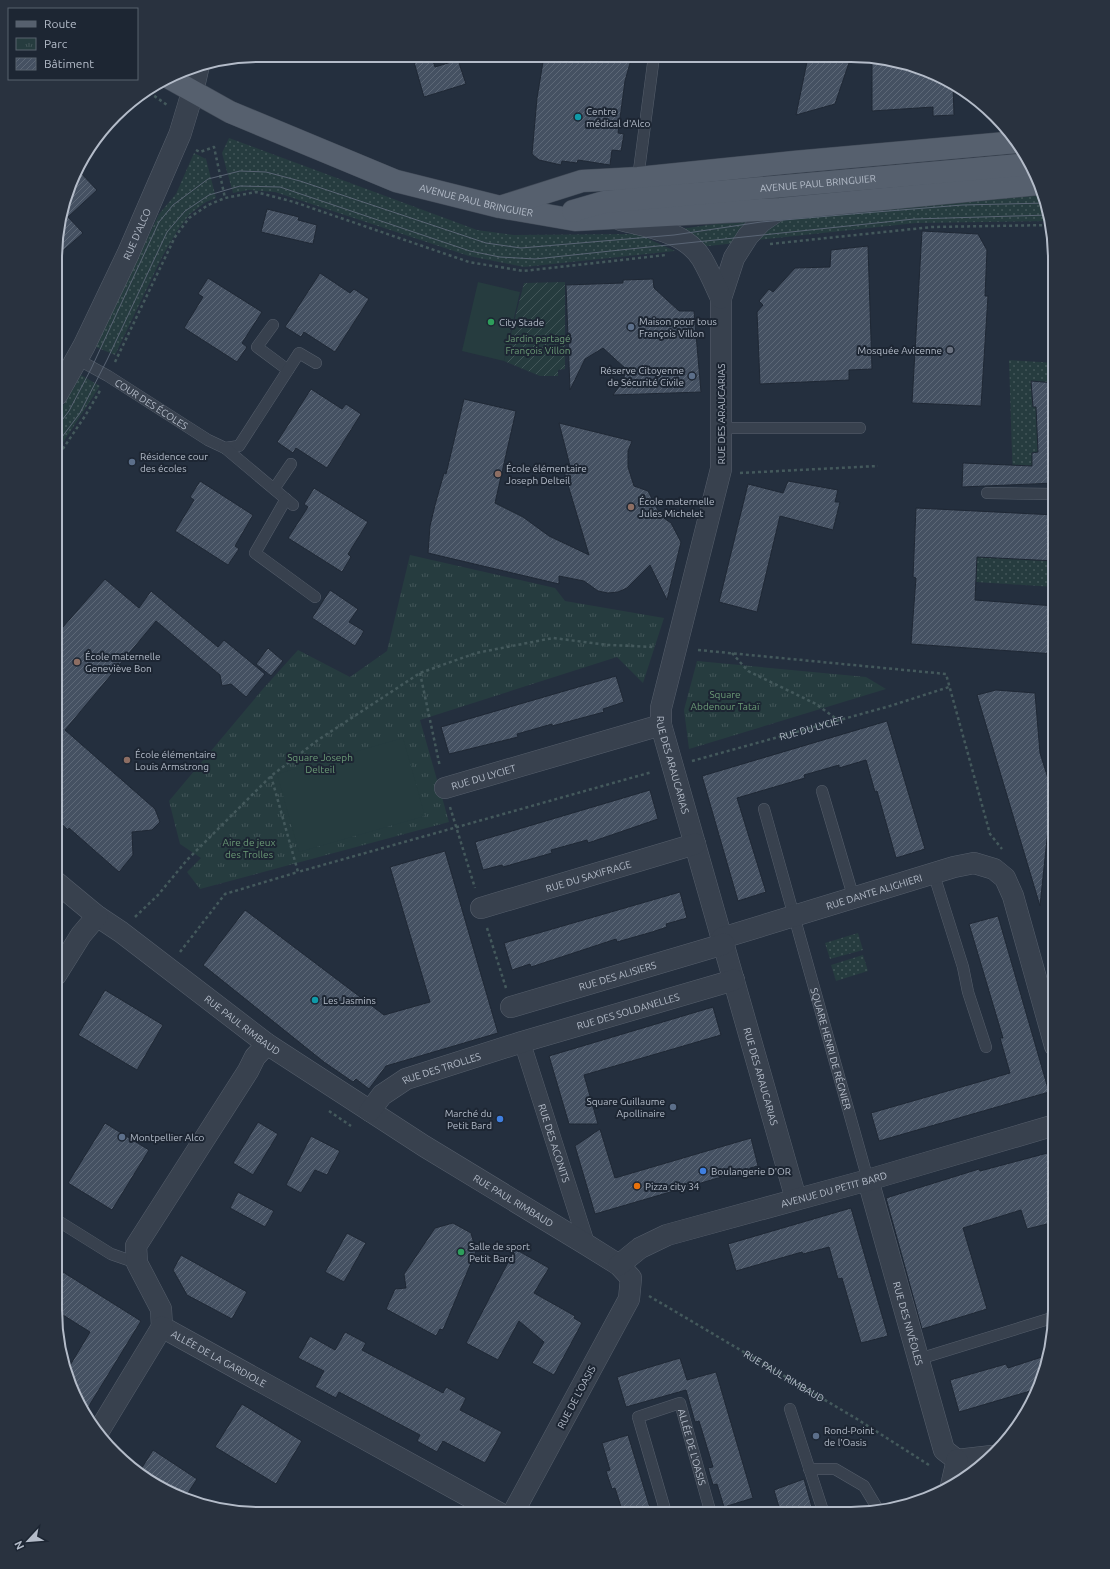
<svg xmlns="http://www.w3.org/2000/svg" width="1110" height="1569" font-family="Ubuntu,sans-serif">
	<defs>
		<pattern id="grass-dots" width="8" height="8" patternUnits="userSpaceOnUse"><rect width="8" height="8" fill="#263c3f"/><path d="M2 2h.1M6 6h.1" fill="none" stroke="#435659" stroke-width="1.8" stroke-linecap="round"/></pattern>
		<pattern id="park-tufts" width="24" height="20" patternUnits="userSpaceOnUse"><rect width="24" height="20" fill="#263c3f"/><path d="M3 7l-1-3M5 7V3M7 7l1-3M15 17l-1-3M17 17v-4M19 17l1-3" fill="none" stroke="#435659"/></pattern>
		<pattern id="garden-furrows" width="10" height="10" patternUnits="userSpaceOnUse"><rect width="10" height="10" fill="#263c3f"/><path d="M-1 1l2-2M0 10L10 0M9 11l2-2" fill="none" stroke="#435659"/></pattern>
		<pattern id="building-hatch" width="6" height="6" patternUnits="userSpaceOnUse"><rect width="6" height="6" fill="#455162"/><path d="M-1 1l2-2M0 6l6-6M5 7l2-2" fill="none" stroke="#5d6877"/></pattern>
	</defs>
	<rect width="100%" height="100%" fill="#242f3e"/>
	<path fill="url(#grass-dots)" d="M229,138L477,230L514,235L638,234L675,251L524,267L469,256L275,192L248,190L233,193L222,153Z
		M194,153L206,159L216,198L206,202L190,214L177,231L162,257L115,355L96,347L159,214L176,194Z
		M1042,189L1048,207L1050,221L916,223L758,240L773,226L790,216Z
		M758,218L736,243L699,247L673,230Z
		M1009,360L1055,363V383L1031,382L1033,407H1036L1038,452L1032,453L1033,483L1013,485Z
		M81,375L100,386L56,453V418Z
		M977,557L1055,561V587L976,582Z
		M858,933L863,950L830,959L825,943Z
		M863,955L868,971L836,981L831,965Z"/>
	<path fill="url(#park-tufts)" d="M410,555L555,588L565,601L664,618L643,683L617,657L420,720L449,822L200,889L187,872L201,858L180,844L169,801L262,690L298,650L350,677L387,651Z
		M697,661L866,677L886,689L689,749L684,710Z"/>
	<path fill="url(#garden-furrows)" d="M565,282V369L558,370V376H540L504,361L524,283Z"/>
	<path fill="#263c3f" d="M478,282L520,292L504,361L462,351Z
		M403,738L425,816L299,852L277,774Z"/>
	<path fill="url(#building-hatch)" stroke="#1f2835" d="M412,55L431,56L435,67L458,60L466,84L424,97Z
		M544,56H632L625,81L618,133L624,134L621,151L612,150L610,165L578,160L577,163L562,161L561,165L539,160L532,154L537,98Z
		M808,57H851L835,104L796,115Z
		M872,57L929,70L953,84L954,115L933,116V107L872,111Z
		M78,170L97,190L68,217L83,233L57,256V232Z
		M267,209L299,217L298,220L317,225L313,244L261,232Z
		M922,231L978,234L987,250L985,296H988L981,406L912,403Z
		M868,246L872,369L849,370V380L760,384L757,312L763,305L759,301L769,289L773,292L795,268L830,267L831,250Z
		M320,273L350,293L354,289L369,299L335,352L304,332L301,337L285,327Z
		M208,278L262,312L242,343L247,347L237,362L184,328L203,297L198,294Z
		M653,279L654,288L679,311H694L701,392L613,395L623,381L626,369L603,348L585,359L570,390L566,285L623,283V280Z
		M1031,381L1055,383V483L962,487L963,463L1032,466V453L1038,452L1036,407H1033Z
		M311,389L342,409L346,404L361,414L327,468L296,448L293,453L277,442Z
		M464,399L516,411L495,503L523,517L549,536L589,555L565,475L564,466H570L559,423L632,441L628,451V467L634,486L648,491L661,516L671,523L681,542L667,600L650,565L627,588L618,592L608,593L598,591L584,581L559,576V584L428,553L430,526L435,505L444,473L446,474Z
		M200,481L253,515L235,546L239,549L228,565L175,531L194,500L190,497Z
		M788,481L838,490L835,502H840L833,530L780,516L757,612L719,602L748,484L783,493Z
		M314,488L368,522L348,554L351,557L342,572L288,538L308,507L304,504Z
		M916,508L1055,515V561L977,557L975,600L1055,606V654L911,644L916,578L913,577Z
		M105,579L139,608L151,591L218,647L224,640L265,674L246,697L231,684L222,686L220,675L156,621L65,730L155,809L160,822L152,830L132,832L133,855L119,872L69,828L68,830L56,819V635Z
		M330,590L358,609L349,622L364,631L355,646L312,618Z
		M268,648L283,661L271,676L256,664Z
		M616,676L624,702L603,709L604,712L552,726V724L517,734L518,737L449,754L441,727Z
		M996,690L1035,693L1040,753L1052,791L1040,906L977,695Z
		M887,721L925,849L896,858L877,791L875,792L866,760L839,768V765L804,775L805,778L737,798L766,892L738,901L702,776Z
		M650,790L658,819L588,843L587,840L551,850L552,853L503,867L502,865L483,870L475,842Z
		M445,851L498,1033L386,1066L369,1089L356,1079L353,1082L324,1062L203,965L245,910L384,1015L430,1002L390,867Z
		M680,892L687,918L666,924L667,927L652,932L617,942L616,939L531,967L530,964L512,970L504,943Z
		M998,916L1049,1092L879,1141L871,1113L1010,1073L1000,1038H1003L969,924Z
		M105,990L163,1025L137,1070L78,1035Z
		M713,1007L721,1035L584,1075L598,1124H569L549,1056Z
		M258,1122L278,1134L253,1175L233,1163Z
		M105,1123L149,1150L112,1210L68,1183Z
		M600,1129L615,1178L751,1138L758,1166L750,1168L751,1171L718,1178L595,1214L575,1146Z
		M311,1136L340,1151L327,1175L315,1170L301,1193L286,1185Z
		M1055,1151V1222L1027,1229L1021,1210L963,1228L987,1309L922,1329L886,1198L979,1169L980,1171Z
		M238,1192L274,1211L265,1227L230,1208Z
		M851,1208L888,1336L861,1343L842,1278L838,1279L829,1247L803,1254L802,1252L736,1271L728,1244Z
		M453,1223L471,1233L476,1251L443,1330L440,1329L436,1336L386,1309L395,1289L406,1288L404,1274L435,1228Z
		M347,1233L366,1243L344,1282L325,1272Z
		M515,1249L549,1268L534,1293L575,1316L574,1318L582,1323L554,1375L532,1363L544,1342L519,1321L498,1360L466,1343Z
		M181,1255L247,1292L232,1319L187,1295L173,1270Z
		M55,1267L141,1321L84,1414L76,1400L66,1372L90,1332L55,1310Z
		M345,1332L366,1343L362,1350L443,1393L446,1387L466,1398L460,1410L502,1432L485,1463L443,1441L437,1452L417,1441L420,1435L339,1392L336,1398L315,1387L324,1371L298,1358L310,1336L335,1350Z
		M1048,1355L1044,1376L1037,1389L959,1412L950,1380L1006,1364L1008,1368Z
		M680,1358L687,1380L716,1372L753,1498L724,1507L717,1484L713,1485L708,1468L713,1467L699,1421L695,1422L686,1390L626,1407L617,1377Z
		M242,1404L302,1441L276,1484L215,1447Z
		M628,1435L650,1508L633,1513H623L615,1488L612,1489L606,1471L610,1470L602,1443Z
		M153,1450L197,1479L184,1499L138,1474Z
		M804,1479L814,1514H781L774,1490Z"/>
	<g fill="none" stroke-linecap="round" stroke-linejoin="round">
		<defs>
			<g id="service">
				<path d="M638,178L654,56"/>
				<path d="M273,325L257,347L288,370"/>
				<path id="s3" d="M77,359L108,376L208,440L225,448L239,446L299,353L316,363"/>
				<path d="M721,428H860"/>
				<path d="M225,448L293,505"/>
				<path d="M274,489L291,464"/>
				<path d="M987,493L1055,494"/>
				<path d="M286,499L255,553L315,597"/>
				<path d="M822,791L854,899"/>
				<path id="s4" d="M764,809L868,1180"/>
				<path d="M934,875L963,967L968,992L986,1047"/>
				<path d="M55,1219L111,1254L137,1263"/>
				<path d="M919,1359L1055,1317"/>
				<path d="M790,1409L824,1514"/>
				<path d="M809,1469H835L864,1486L876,1506V1511"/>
				<path id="s5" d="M666,1513L638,1417L680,1403L711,1514"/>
			</g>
			<g id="pedestrian">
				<path id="s6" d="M522,1042L587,1245"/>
			</g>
			<g id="minor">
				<path d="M193,91L199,65"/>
				<path id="s7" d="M780,209L761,222L748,236L734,258L721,298V469L661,708V725L796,1199"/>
				<path d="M621,220C649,227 686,232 702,259C709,271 715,285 721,298"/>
				<path id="s8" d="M445,788L661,725"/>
				<path id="s9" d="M56,882L97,916L121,932L267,1044L424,1146L587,1245L619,1265L631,1278L629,1299L513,1513"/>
				<path id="s10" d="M481,908L695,844"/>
				<path id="s11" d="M722,938L954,867L974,863L994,869L1005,878L1013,896L1055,1046"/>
				<path d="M56,975L81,935L97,916"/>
				<path id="s12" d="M511,1007L724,944"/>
				<path id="s13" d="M267,1044L255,1057L248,1071L136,1246L137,1263L161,1309L162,1327L499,1513"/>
				<path id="s14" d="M370,1111L382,1095L406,1079L522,1042L734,980"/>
				<path id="s15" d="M868,1180L944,1450L957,1460"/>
				<path id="s16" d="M619,1265L640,1248L667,1235L868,1180L1055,1125"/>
				<path d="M97,1434L162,1327"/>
				<path d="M957,1460L992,1456"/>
				<path d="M951,1486L957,1460"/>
			</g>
			<g id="tertiary">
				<path id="s17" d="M57,394L84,346L128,254L180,134L193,91"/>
			</g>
			<g id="primary">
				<path id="s18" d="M171,79L230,112L396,181L500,207L575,220L780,209L1039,184"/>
				<path d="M503,206L582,181L638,178L794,162L1017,142"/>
				<path id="s19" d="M573,211L604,202L1031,164"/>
			</g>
		</defs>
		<use href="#service" stroke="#565f6c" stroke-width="12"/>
		<use href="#pedestrian" stroke="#565f6c" stroke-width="17"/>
		<use href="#minor" stroke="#565f6c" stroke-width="22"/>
		<use href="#tertiary" stroke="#565f6c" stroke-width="23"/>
		<use href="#primary" stroke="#414a57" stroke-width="23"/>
		<g stroke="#44595c" stroke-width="2.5" stroke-dasharray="3 3" stroke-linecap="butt">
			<path d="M151,91L153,95L167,105"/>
			<path d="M196,150L200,152L214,147L225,198"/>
			<path d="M770,244L932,227L1051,225"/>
			<path d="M115,362L175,237L189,218L208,205L225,198L256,192L294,202L469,262L523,271L666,255"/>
			<path d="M56,459L85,416L101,389"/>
			<path d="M740,473L878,466"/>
			<path d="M698,650L946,674L990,834L1002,849"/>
			<path d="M732,653L748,671L816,704L838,720"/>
			<path d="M420,673L440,767"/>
			<path id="s1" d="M692,761L890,706L949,687"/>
			<path d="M271,776L298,872L652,772"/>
			<path d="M450,807L475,888"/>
			<path d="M135,917L158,895L187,860L271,776L318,740L420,673L476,653L553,638L608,645L655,647"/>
			<path d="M487,928L506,988"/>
			<path d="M180,952L225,894L298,872"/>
			<path d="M329,1111L351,1126"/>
			<path id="s2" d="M649,1296L857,1419L929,1465"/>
		</g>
		<use href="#service" stroke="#38414e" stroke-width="11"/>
		<use href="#pedestrian" stroke="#38414e" stroke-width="16"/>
		<use href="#minor" stroke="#38414e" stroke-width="21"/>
		<use href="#tertiary" stroke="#38414e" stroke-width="22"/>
		<use href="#primary" stroke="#56606e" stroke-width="22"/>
		<path stroke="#5a6575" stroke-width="1" d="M56,428L69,411L91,369L159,222L173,205L208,179L240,171L266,172L300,181L486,243L521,248L674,235L761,222L864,213L962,205L1047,203
			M56,445L80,413L107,360L167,232L185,211L209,195L240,186L280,187L470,251L500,257L535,259L914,219L1049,215"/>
	</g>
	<g fill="#0f9aa8" stroke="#1d2633" stroke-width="1.5">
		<circle cx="578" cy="117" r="4"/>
		<circle cx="315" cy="1000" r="4"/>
	</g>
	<g fill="#2e9e5b" stroke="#1d2633" stroke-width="1.5">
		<circle cx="491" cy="322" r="4"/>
		<circle cx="461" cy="1252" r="4"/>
	</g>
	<g fill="#5c6f8a" stroke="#1d2633" stroke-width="1.5">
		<circle cx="631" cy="327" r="4"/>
		<circle cx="692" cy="376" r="4"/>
		<circle cx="132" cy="462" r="4"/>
		<circle cx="673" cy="1107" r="4"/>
		<circle cx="122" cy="1137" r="4"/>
		<circle cx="816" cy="1436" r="4"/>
	</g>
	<circle fill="#6b7280" stroke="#1d2633" stroke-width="1.5" cx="950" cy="350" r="4"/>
	<g fill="#8d6e63" stroke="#1d2633" stroke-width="1.5">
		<circle cx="498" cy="474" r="4"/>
		<circle cx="631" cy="507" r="4"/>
		<circle cx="77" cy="662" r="4"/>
		<circle cx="127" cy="760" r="4"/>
	</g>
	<g fill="#3f7fe0" stroke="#1d2633" stroke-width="1.5">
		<circle cx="500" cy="1119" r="4"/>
		<circle cx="703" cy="1171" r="4"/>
	</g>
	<circle fill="#e8710a" stroke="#1d2633" stroke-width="1.5" cx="637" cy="1186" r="4"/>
	<g text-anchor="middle" stroke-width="4" stroke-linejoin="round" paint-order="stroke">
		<g font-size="10" fill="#b4bcc9" stroke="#1d2633" text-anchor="start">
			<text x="586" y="115">Centre<tspan x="586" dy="12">médical d'Alco</tspan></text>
			<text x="639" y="325">Maison pour tous<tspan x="639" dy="12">François Villon</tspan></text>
			<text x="499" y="326">City Stade</text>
			<text x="942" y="354" text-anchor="end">Mosquée Avicenne</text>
			<text x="684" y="374" text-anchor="end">Réserve Citoyenne<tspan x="684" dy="12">de Sécurité Civile</tspan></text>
			<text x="140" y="460">Résidence cour<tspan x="140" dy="12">des écoles</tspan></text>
			<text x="506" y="472">École élémentaire<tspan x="506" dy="12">Joseph Delteil</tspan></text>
			<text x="639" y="505">École maternelle<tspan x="639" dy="12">Jules Michelet</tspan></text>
			<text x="85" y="660">École maternelle<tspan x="85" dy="12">Geneviève Bon</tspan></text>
			<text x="135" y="758">École élémentaire<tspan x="135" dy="12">Louis Armstrong</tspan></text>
			<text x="323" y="1004">Les Jasmins</text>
			<text x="665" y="1105" text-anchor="end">Square Guillaume<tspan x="665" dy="12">Apollinaire</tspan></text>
			<text x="492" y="1117" text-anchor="end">Marché du<tspan x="492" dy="12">Petit Bard</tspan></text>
			<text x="130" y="1141">Montpellier Alco</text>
			<text x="711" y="1175">Boulangerie D'OR</text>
			<text x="645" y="1190">Pizza city 34</text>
			<text x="469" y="1250">Salle de sport<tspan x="469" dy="12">Petit Bard</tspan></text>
			<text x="824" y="1434">Rond-Point<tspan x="824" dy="12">de l'Oasis</tspan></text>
		</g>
		<g font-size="10" fill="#b4bcc9" stroke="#1d2633">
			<text dy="4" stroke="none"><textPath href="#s19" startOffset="247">AVENUE PAUL BRINGUIER</textPath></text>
			<text dy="4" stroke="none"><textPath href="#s18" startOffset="330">AVENUE PAUL BRINGUIER</textPath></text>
			<text dy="4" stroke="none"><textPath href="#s17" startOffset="179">RUE D'ALCO</textPath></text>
			<text dy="4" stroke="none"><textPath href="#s3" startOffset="87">COUR DES ÉCOLES</textPath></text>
			<text transform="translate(721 414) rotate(-90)" y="4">RUE DES ARAUCARIAS</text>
			<text dy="4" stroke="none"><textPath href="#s1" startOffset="124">RUE DU LYCIET</textPath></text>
			<text dy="4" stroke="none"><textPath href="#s7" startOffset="586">RUE DES ARAUCARIAS</textPath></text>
			<text dy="4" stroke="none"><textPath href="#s8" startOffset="40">RUE DU LYCIET</textPath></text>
			<text dy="4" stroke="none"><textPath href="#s10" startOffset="112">RUE DU SAXIFRAGE</textPath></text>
			<text dy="4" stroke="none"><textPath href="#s11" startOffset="159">RUE DANTE ALIGHIERI</textPath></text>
			<text dy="4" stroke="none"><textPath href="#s12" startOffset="111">RUE DES ALISIERS</textPath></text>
			<text dy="4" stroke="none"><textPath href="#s14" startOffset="281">RUE DES SOLDANELLES</textPath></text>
			<text dy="4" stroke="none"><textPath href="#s9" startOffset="235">RUE PAUL RIMBAUD</textPath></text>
			<text dy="4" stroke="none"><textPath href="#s4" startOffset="249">SQUARE HENRI DE RÉGNIER</textPath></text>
			<text dy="4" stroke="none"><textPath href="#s14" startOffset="86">RUE DES TROLLES</textPath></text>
			<text dy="4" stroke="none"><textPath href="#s7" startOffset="910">RUE DES ARAUCARIAS</textPath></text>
			<text dy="4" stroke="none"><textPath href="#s6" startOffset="106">RUE DES ACONITS</textPath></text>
			<text dy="4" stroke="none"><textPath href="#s16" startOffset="230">AVENUE DU PETIT BARD</textPath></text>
			<text dy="4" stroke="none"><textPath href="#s9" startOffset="558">RUE PAUL RIMBAUD</textPath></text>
			<text dy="4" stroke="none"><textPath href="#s15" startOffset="149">RUE DES NIVÉOLES</textPath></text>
			<text dy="4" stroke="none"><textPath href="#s13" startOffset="393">ALLÉE DE LA GARDIOLE</textPath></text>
			<text dy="4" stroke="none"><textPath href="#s2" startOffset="157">RUE PAUL RIMBAUD</textPath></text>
			<text transform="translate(576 1397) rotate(-62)" y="4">RUE DE L'OASIS</text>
			<text dy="4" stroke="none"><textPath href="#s5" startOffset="190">ALLÉE DE L'OASIS</textPath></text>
		</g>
		<g font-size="10" fill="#6b9a76" stroke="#1d2633">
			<text x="538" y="342">Jardin partagé<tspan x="538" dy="12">François Villon</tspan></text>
			<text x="725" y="698">Square<tspan x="725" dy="12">Abdenour Tataï</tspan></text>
			<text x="320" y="761">Square Joseph<tspan x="320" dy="12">Delteil</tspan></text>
			<text x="249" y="846">Aire de jeux<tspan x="249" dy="12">des Trolles</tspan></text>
		</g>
	</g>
	<path d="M0 0H1110V1569H0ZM259 62H851A197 197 0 0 1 1048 259V1310A197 197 0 0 1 851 1507H259A197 197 0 0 1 62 1310V259A197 197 0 0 1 259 62Z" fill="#29323f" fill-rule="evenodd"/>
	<path fill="none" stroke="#b4bcc9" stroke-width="2" d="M259 62H851A197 197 0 0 1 1048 259V1310A197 197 0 0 1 851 1507H259A197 197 0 0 1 62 1310V259A197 197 0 0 1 259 62Z"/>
	<rect x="8" y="8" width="130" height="72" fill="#1d2633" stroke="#59626f"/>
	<rect x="16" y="21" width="20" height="6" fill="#56606e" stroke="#59626f"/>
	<text x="44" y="28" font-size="12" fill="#b4bcc9">Route</text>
	<rect x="16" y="38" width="20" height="12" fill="url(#park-tufts)" stroke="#59626f"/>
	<text x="44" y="48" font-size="12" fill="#b4bcc9">Parc</text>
	<rect x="16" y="58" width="20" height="12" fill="url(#building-hatch)" stroke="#59626f"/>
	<text x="44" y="68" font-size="12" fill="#b4bcc9">Bâtiment</text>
	<g transform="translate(28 1541) rotate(244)" stroke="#1d2633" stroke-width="3" paint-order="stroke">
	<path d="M0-3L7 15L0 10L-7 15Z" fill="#b4bcc9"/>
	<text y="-6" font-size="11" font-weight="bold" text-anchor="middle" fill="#b4bcc9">N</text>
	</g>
</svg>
